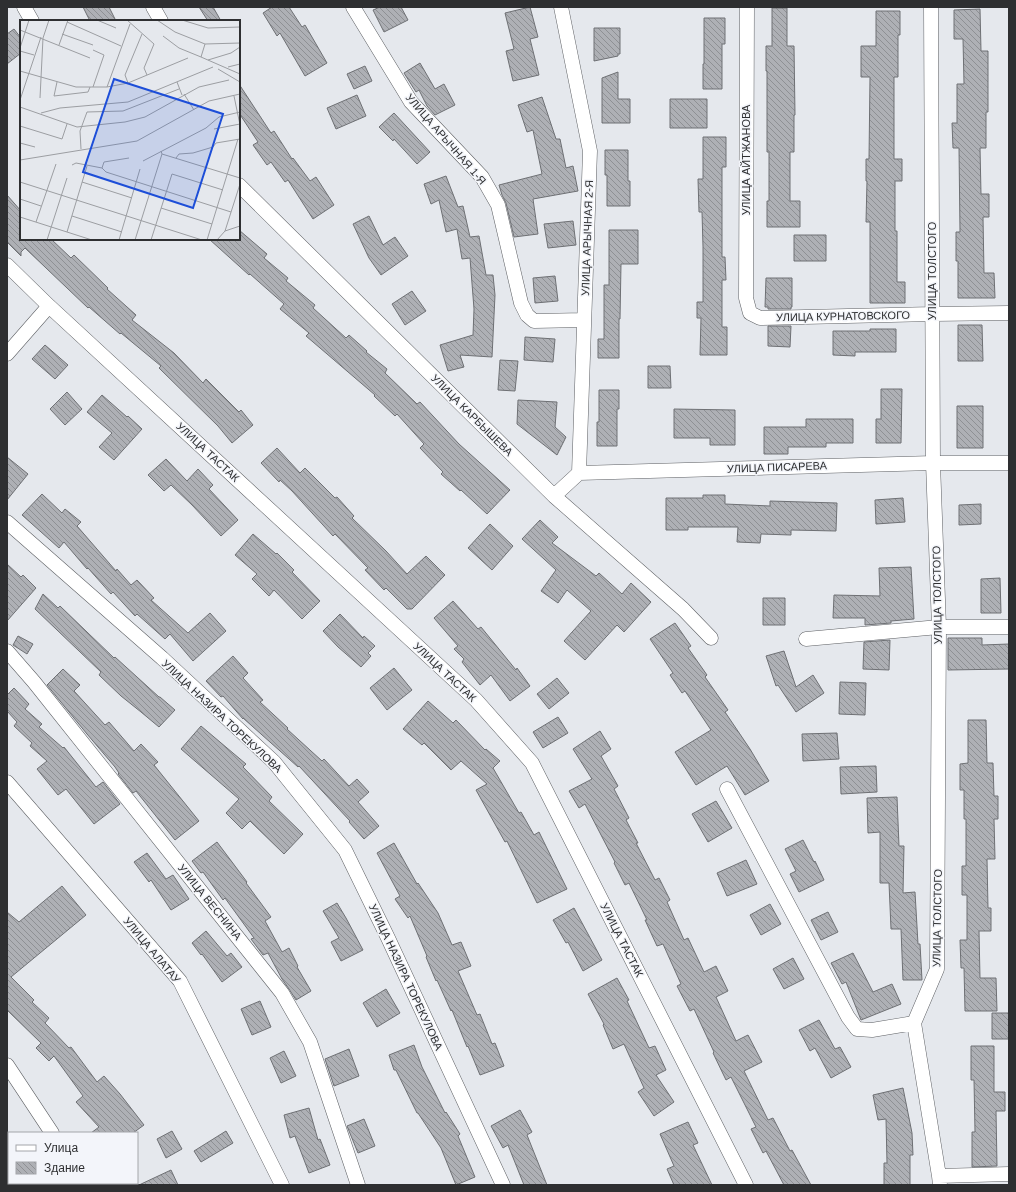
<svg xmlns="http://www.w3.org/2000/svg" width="1016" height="1192" font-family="Arial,sans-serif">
	<defs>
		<pattern id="building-back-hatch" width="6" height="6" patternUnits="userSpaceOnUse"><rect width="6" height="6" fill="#aeb0b5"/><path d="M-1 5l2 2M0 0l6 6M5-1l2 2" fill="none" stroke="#8e9094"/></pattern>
	</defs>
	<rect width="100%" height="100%" fill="#e5e8ed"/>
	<path fill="url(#building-back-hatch)" stroke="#6e7074" d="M83,7H109L116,21H90Z
		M199,7H213L221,21H208Z
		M272,7H289L302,27L305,25L327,63L305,76L280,33L277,36L263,13Z
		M380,7H401L408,20L384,32L373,10Z
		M530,7L538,37L530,39L539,75L513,81L506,51L514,49L505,13Z
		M772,8H787V46H794L795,115H794V152H790V201H800V227H767V201H769V152H767V71H766V46H772Z
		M980,9L981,51H988V112H986V148H980L981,194H989V217H983L984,273H994L995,298H958V261H956V232H960L959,148H953L952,123H957V84H964L963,39H954V10Z
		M876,11H900V35H898V77H894V159H902V181H895V231H897V282H905V303H870V222H866L867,181H866V159H869L870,77H861V46H876Z
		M704,18H725V44H722V89H703V64H704Z
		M594,28H620V54H618V56L594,61Z
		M14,29L21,38V53L7,64V34Z
		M420,63L435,89L444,84L455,105L435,115L427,106L419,90L416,92L404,73Z
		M365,66L372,81L354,89L347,74Z
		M618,72V99H630V123H602V78Z
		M239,84L271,133L274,131L292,159L293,158L310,181L316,177L334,205L313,219L288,180L285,182L271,162L267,165L253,145L258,142L239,113Z
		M357,95L366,116L336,129L327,108Z
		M542,97L556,139H560L566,168L573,166L578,191L533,199L538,234L514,237L506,203L502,195L499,185L542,174L533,130L527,132L518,105Z
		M670,99H707V128H670Z
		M394,113L430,152L417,164L394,139L393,141L379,127Z
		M703,137H726V167H722V257H725L726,280H722V327H727V355H700L701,318H697V302H703V247L702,212H699L698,179H703Z
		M605,150H628V181H630V206H607V175H605Z
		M446,176L458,207L463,206L470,237L479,236L486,275H493L495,295L492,357L460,355L464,367L448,371L440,345L473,335L474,309L470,258L462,259L457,229L446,232L439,200L431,204L424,184Z
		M7,195L21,211V239H51L71,258L74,255L108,288L107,289L136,315L132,320L174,353L203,383L206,379L239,412L241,410L253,425L232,443L218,426L159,368L161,366L121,333L120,334L89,307L88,308L25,248L21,252V256L7,242Z
		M369,216L383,245L395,237L408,256L381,275L369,258L353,224Z
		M573,221L576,245L548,248L544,224Z
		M239,230L267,254L264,258L288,278L286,281L315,305L313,308L346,338L349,335L367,351L366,352L387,369L385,373L417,404L420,402L459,444L510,490L487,514L461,490L460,491L441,474L443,472L420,448L424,444L397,414L395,416L374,396L375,395L306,336L309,333L280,309L284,304L250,274L249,275L209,239H239Z
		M609,230H638V264H621L620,319H619V358H598V339H604V285H609Z
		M794,235H826V261H794Z
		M555,276L558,301L535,303L533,278Z
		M766,278H792V307H791V309H768V307H765Z
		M412,291L426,311L405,325L392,304Z
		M958,325H982L983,361H958Z
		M768,326H791L790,347L768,346Z
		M870,329H896V352H855V356L833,355V331H870Z
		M525,337L555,339L553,362L524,360Z
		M45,345L68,365L55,379L32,359Z
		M500,360L518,361L515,391L498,390Z
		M648,366H670L671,388H648Z
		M881,389H902L901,443H876V419H881Z
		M599,390H619V409H617V446H597V422H599Z
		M67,392L82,409L65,425L50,409Z
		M102,395L127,417L128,416L142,429L114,460L99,447L112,433L87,412Z
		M518,400L557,402L555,427L566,437L557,455L517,424Z
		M957,406H983V448H957Z
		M674,409L735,410V445H710V438H674Z
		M806,419H853V443H826V447H788V454H764V427H806Z
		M277,448L300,473L305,468L335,498L337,497L354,516L352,518L386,551L407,574L426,556L445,575L412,609H407L386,588L384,590L365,570L368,568L335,534L333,536L292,491L280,480L279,482L261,463Z
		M7,457L28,474L7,500Z
		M166,459L187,481L198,469L213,485L209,489L238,520L221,536L192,505L171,485L164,491L148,475Z
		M42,494L62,513L65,509L81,522L77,526L116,571L117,569L131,585L137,580L154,598L151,600L188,633L210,613L226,631L193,661L170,634L165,639L137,614L135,616L113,592L111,594L88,568L87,569L64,542L59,548L22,515Z
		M703,495H725V504L770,506V501L837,503L836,531L791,530V535L761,534L760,543L737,542L738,527H688V530H666V498H703Z
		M903,498L905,522L876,524L875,500Z
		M981,504V524L959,525V505Z
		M540,520L558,537L552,543L596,576L599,573L622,594L631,583L651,602L624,632L617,625L585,660L564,641L591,611L567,590L558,603L541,591L556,570L522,539Z
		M490,524L513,546L492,570L468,548Z
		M253,534L276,554L277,553L294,570L292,572L320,601L302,619L274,590L269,596L252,579L257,574L235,555Z
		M7,564L21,577L23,575L36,588L7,621Z
		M911,567L914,619L891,621V623L865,625V618H833L834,595L880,596L879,568Z
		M1000,578L1001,613H981V579Z
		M43,594L58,608L60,606L114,658L115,657L159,697H160L175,710L159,727L141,712L121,696L99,675L101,672L35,609Z
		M763,598H785V625H763Z
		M453,601L478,629L481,627L516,670L517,668L530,686L510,701L491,675L480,685L462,662L464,659L454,649L458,646L434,618Z
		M340,614L363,638L364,636L375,646L368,653L371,656L361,667L338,647L323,631Z
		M675,623L691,646L688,648L707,675L705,677L728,710L725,712L750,749L769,781L745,795L727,766L696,785L675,752L711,730L685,691L682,693L670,675L673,673L650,639Z
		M18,636L33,644L27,654L13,645Z
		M948,638H982V645L1009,644V669L948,670Z
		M890,640L889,670L863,669L864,642Z
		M784,651L796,687L813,675L824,693L796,712L778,685L776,686L766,656Z
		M233,656L248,673L243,678L263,700L260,702L288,728L287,729L322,761L324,759L349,786L357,779L369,792L358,802L379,826L364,839L349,822L350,821L299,766L298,767L243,718V719L223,696L221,697L206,681Z
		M394,668L412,690L387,710L370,688Z
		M63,669L80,685L74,691L105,725L109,722L134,751L141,744L158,762L154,765L199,821L175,840L136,791L133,793L118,774L119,773L115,767L87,734L47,685Z
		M557,678L569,693L549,709L537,694Z
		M840,682L866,683L865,715L839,714Z
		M14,688L29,704L25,709L42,724L39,727L63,748L64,747L96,787L103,782L120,804L94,824L66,789L58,795L37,769L47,761L30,746L32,743L14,726L17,722L7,711V695Z
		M428,701L453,723L456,720L485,750L486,749L500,761L493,768L519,813L521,812L534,835L539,832L567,889L537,903L507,841L505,842L476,790L487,784L461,761L451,770L424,743L422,745L403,729Z
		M558,717L568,733L543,748L533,732Z
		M968,720H986L987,763H993L994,796H998V819H994L995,859H987L988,908H991V931H979L980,978H996L997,1011H965L964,968H961L960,940H967V895H962V866H966V819H964V790H960V764L968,763Z
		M201,726L246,764L243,767L272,797L269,801L303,834L284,854L250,821L242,829L226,813L239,799L181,749Z
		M600,731L611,749L601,756L618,786L614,789L629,818L626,820L638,843H636L655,880L659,878L670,900L667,902L684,940L688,938L704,972L716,966L728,991L716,997L736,1041L748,1035L762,1062L744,1071L768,1120L773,1118L790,1151L792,1150L811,1185H784L766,1151L763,1153L751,1129L756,1127L731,1077L726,1080L713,1053L714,1052L694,1009L690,1011L677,986L681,984L663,944L657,946L645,920H647L629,883L625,885L614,863L615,862L585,804L579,808L569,791L592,779L573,749Z
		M837,733L839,759L803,761L802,734Z
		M876,766L877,792L841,794L840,767Z
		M897,797L899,846H904L903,893L915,892L918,944H920L922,980H903L901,929H891L889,883H880V832L868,833L867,798Z
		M716,801L732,828L708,842L692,814Z
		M803,840L814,862L815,861L824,880L799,892L790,874L796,871L785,849Z
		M217,842L247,882L246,883L271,917L265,921L282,952L289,948L298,966L297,967L311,991L296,1000L289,989L282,979L268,953L263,955L251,939L254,938L225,898L223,900L203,872L201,873L192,861Z
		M394,843L417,884L418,883L438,913L452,945L461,942L471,966L458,971L477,1015L480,1014L492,1044L495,1043L504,1066L480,1075L468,1046L467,1047L452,1010L451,1011L437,980L436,981L426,957L427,956L410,916L408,918L395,899L400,896L377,853Z
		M147,853L166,879L173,875L189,899L171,910L151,880L149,882L134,862Z
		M746,860L757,884L727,896L717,873Z
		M62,886L86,915L11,977L34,1000L32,1002L49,1018L45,1023L69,1048L71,1047L97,1082L104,1076L120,1094L144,1125L133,1133H91L99,1127L76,1102L83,1096L54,1056L49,1061L36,1048L41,1043L7,1010V912L19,922Z
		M337,903L346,918L363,950L341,961L331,942L339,938L323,911Z
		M770,904L781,924L761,935L750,915Z
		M574,908L602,960L583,971L568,942L566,943L553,920Z
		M828,912L838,932L821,940L811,920Z
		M206,931L227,956L231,953L242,967L222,982L202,954L201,955L192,943Z
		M853,953L873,992L892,984L901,1004L861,1020L846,982L842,984L831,963Z
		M793,958L804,979L784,989L773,969Z
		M617,978L629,1000L627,1001L649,1048L655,1046L666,1070L656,1075L674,1102L654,1116L638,1092L644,1088L624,1044L613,1049L603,1025L604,1024L588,994Z
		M386,989L400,1013L377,1027L363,1003Z
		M260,1001L271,1027L252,1035L241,1009Z
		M992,1013H1009V1039H992Z
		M819,1020L835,1049L840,1047L851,1067L831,1078L815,1048L810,1051L799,1030Z
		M414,1045L422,1067L445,1113L446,1112L460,1134L458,1136L475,1177L456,1185L441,1148L418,1113H417L396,1070H394L389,1055Z
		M971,1046H994V1092H1005V1111H996L997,1166L972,1167V1132H975L974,1080H971Z
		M349,1049L359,1076L334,1086L325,1059Z
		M284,1051L296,1076L281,1083L270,1058Z
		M903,1088L912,1133L913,1155H910V1185H884V1163H887L886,1119L878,1120L873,1095Z
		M309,1108L318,1140L320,1139L330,1165L309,1173L295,1136L290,1138L284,1115Z
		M520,1110L532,1132L527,1135L547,1185H524L508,1145L503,1148L491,1126Z
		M364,1119L375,1146L358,1153L347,1126Z
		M688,1122L698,1143L693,1145L712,1185H674L667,1169L674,1166L660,1134Z
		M172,1131L182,1149L166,1158L157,1139Z
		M226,1131L233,1143L201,1162L194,1151Z
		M171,1170L178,1185H139Z"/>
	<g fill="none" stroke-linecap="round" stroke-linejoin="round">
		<defs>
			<path id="street" d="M24,7L32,21
				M153,7L161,21
				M353,7L411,102L482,177L498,205L521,303L527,315L534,321L584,320
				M561,7L590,151L579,473
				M747,7L746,298L750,313L760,318L933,314L1009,313
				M931,7L933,463L939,627L937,969L914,1023L939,1176L940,1185
				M239,185L554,496L683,609L711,638
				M7,265L49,306L476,700L532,763L746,1185
				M7,354L49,306
				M554,496L579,473L933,463H1009
				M7,522L162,658L274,762L345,850L388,938L503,1185
				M806,639L939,627H1009
				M7,651L34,682L282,993L310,1042L358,1185
				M7,782L180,981L282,1185
				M727,789L848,1017L857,1029L872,1030L914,1023
				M7,1065L52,1133
				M939,1176L1009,1174
				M79,1183L80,1185"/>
		</defs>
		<use href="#street" stroke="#5e6064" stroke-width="15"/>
		<use href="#street" stroke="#fff" stroke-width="14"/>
	</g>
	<g text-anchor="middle" stroke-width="3" stroke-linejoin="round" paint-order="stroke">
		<g font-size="11" fill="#2e2f31" stroke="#f3f5fa">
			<text transform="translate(446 139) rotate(49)" y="4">УЛИЦА АРЫЧНАЯ 1-Я</text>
			<text transform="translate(746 160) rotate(-90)" y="4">УЛИЦА АЙТЖАНОВА</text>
			<text transform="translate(587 238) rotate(-88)" y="4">УЛИЦА АРЫЧНАЯ 2-Я</text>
			<text transform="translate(932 271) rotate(-90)" y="4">УЛИЦА ТОЛСТОГО</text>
			<text transform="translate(843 316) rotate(-1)" y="4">УЛИЦА КУРНАТОВСКОГО</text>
			<text transform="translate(472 415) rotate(45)" y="4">УЛИЦА КАРБЫШЕВА</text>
			<text transform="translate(208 452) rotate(43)" y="4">УЛИЦА ТАСТАК</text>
			<text transform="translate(777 467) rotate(-2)" y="4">УЛИЦА ПИСАРЕВА</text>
			<text transform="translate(937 595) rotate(-91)" y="4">УЛИЦА ТОЛСТОГО</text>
			<text transform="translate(445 672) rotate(43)" y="4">УЛИЦА ТАСТАК</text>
			<text transform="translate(222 716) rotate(43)" y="4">УЛИЦА НАЗИРА ТОРЕКУЛОВА</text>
			<text transform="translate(210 902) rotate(51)" y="4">УЛИЦА ВЕСНИНА</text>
			<text transform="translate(937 918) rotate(-89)" y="4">УЛИЦА ТОЛСТОГО</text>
			<text transform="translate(622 940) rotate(63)" y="4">УЛИЦА ТАСТАК</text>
			<text transform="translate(152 950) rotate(50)" y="4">УЛИЦА АЛАТАУ</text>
			<text transform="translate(406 977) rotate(65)" y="4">УЛИЦА НАЗИРА ТОРЕКУЛОВА</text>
		</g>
	</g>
	<g transform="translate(20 20)">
		<rect width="220" height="220" fill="#e5e8ed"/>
		<path fill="none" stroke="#9c9ea2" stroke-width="1" d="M77,0L96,8M107,0L134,24L124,48L127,55M137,0L155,12L185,24M162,0L188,8L220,7M47,2L101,26M0,10L70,38M42,14L73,25M143,16L159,28L181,37M220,23L185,24L181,37L220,54M39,25L48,0M0,28L9,0M73,30L84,35L73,67M0,31L14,35M188,40L211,33L220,27M208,47L220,44M198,49L220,62M0,51L56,67H87L108,63L168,38M37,62L34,76L68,72L70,67M157,62L162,75M108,63L105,55L122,14M87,67L110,4M164,74L174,90M214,76L220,105M20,78L23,18L29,0M0,80L21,17M0,87L57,107L105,102L125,97L179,67L209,60M21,93L40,88L108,82L193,47M0,106L42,119L47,104M194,109L220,104M0,123L15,127M61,129L60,111L67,92L103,91L159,69M142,134L220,158M156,138L159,134L173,133L193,127L196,123L220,119M0,140L117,121L189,81L220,74M123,141L186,108L199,97L220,92M52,145L56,143L82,148L86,152L211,192M82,148L84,142L109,138M0,162L182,220M62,162L112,178M0,179L21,186M141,188L192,204M52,196L102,212M0,197L72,220M16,202L36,144M205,211L220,206M47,212L67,146M27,220L47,158M99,220L120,149M115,220L142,134L141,131M131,220L152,154L203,170M187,220L218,119M197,220L205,211L220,164"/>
		<path fill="#1d4ed8" fill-opacity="0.15" stroke="#1d4ed8" stroke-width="2" d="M94,59L203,94L173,188L63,152Z"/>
		<rect width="220" height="220" fill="none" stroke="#2e2f31" stroke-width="2"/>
	</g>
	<rect width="1016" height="1192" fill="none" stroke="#2e2f31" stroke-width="16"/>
	<rect x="8" y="1132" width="130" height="52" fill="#f3f5fa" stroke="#a4a6aa"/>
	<rect x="16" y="1145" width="20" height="6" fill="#ffffff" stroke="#a4a6aa"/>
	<text x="44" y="1152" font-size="12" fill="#2e2f31">Улица</text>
	<rect x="16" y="1162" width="20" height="12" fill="url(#building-back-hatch)" stroke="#a4a6aa"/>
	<text x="44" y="1172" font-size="12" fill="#2e2f31">Здание</text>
</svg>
